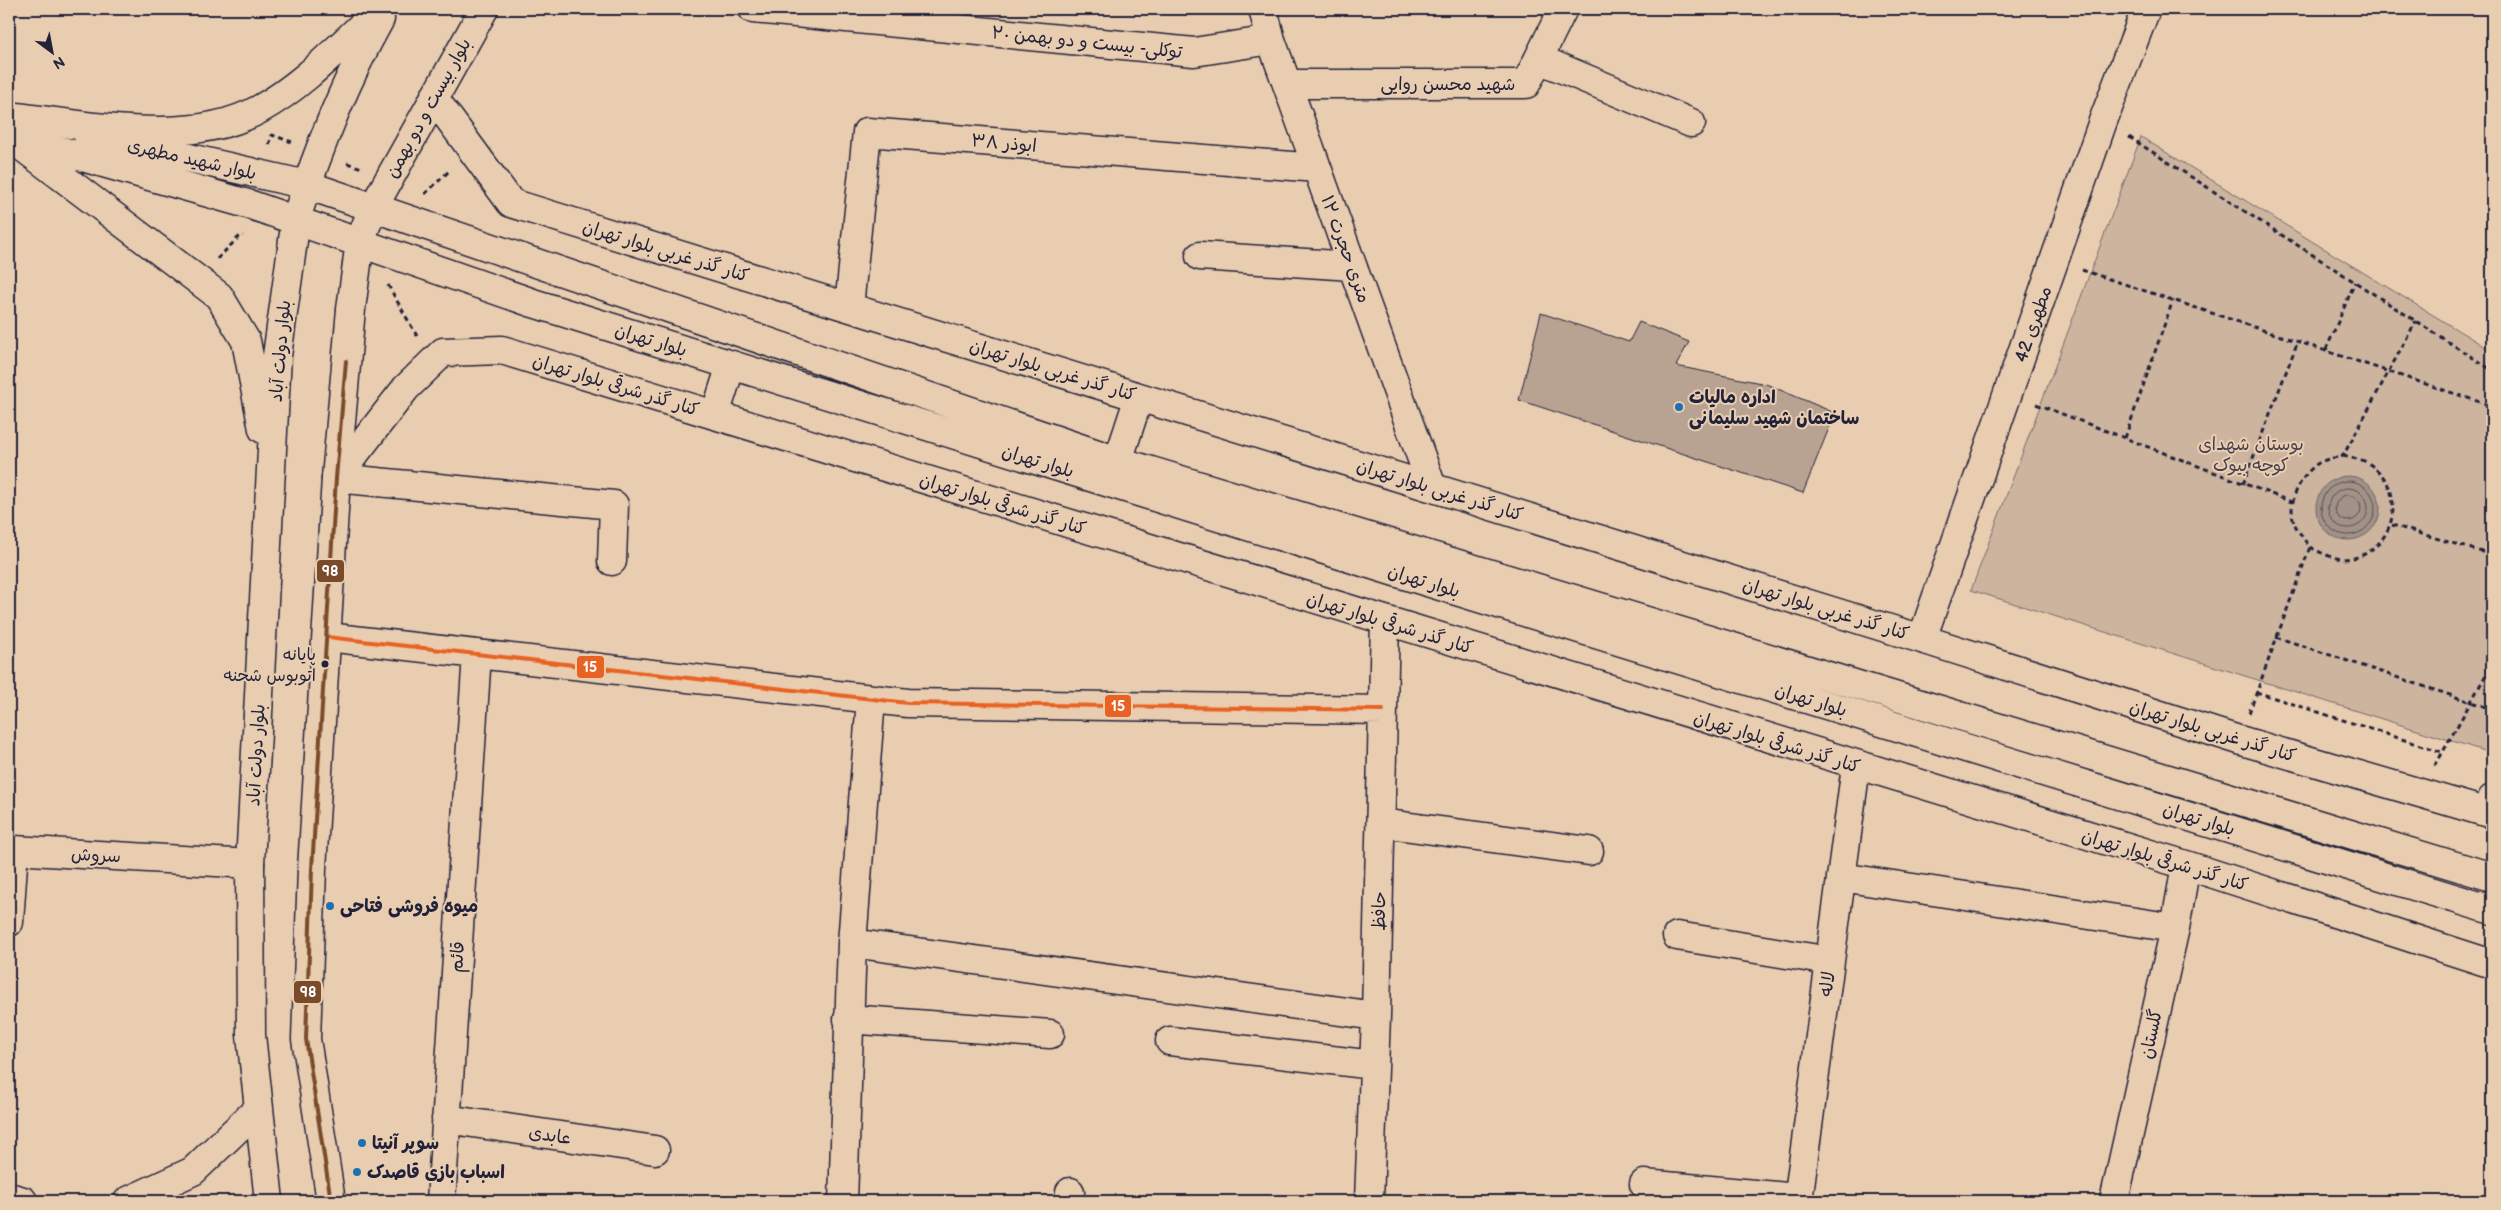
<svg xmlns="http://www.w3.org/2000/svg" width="2501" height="1210" font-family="'Balsamiq Sans','Playpen Sans Arabic',sans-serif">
	<rect width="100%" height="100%" fill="#e9cdb0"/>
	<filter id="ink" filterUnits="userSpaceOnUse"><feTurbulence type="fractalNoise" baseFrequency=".02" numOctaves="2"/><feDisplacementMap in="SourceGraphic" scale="10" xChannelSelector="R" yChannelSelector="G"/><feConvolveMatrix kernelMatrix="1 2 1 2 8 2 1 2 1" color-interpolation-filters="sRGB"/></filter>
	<g filter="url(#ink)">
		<path fill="#ccb49f" stroke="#776b6d" d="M2141,137L2492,351V733L2484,751L1971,590Z"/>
		<path fill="#a29186" stroke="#6f6568" d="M2316 508a32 32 0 1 1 64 0a32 32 0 1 1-64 0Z"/>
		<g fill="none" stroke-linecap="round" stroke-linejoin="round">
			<path stroke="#554e59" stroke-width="1" d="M2321 508a27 27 0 1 1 54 0a27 27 0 1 1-54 0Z
				M2328 508a20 20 0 1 1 40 0a20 20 0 1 1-40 0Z
				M2335 508a13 13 0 1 1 26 0a13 13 0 1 1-26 0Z"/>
		</g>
		<path fill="#b8a393" stroke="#22223b" d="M1541,313L1629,342L1639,322L1689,342L1676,366L1766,384L1835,413L1803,493L1519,400Z"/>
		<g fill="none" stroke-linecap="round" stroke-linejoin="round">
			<defs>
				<path id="street" d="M753,9L1194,52L1271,40
					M1263,9L1271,40L1432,487
					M1539,59L1691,123
					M1287,84H1526L1563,9
					M434,98L511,203L1922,639L2239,740L2492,814
					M1200,256L1352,266
					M849,307L867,132L1317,168
					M715,415L731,365
					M1118,461L1139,397
					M336,478L406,388L443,352L502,350L2186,865L2492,964
					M336,478L614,505L612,561
					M327,637L908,703L1383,710
					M1922,639L2103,121L2146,9
					M1381,823L1589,851
					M1841,877L2175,928
					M9,922L14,850L250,864
					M1677,936L1830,961
					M852,943L1376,1016
					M848,1019L1050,1034
					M1170,1041L1374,1065
					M446,1119L655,1150
					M1644,1184L1798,1198
					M441,1201L477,654
					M843,1201L852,943L871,699
					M1069,1201L1070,1192
					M1369,1201L1376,1016L1385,621
					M1798,1201L1856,766
					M2114,1201L2175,928L2186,865"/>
				<path id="secondary" d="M88,135L307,185L1118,461L2492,877
					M9,136L251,205L533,303L1414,578L2492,910
					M20,145L219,296L246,341L263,429
					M2486,812L2492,799
					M9,1197L23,1201
					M128,1201L193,1171L259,1108
					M269,1201L251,1035L250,864L277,356L296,219
					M331,1201L306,1039L312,869L336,478L351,309L360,241"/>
				<path id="primary" d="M16,117C90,125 191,148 260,109C305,84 342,43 380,9
					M296,219C317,152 346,80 380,19
					M360,241L373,208L484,9"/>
			</defs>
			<use href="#street" stroke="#22223b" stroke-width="31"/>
			<use href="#secondary" stroke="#22223b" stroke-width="31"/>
			<use href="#primary" stroke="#22223b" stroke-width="31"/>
			<path stroke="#22223b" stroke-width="3" stroke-dasharray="5 4" stroke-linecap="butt" d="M2129,137L2492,370
				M269,145L272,135L292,142
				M347,163L362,168
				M425,194L449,171
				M217,259L241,235L243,236
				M2082,270L2492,406
				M388,285L417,336
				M2326,350L2355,282
				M2036,404L2292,502
				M2125,438L2173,300
				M2343,456C2350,458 2362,459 2368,463C2423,499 2378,581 2322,553C2318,551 2312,549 2309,546C2305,541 2301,535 2298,530C2283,509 2299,477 2317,464C2324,459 2335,458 2343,456L2416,321
				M2243,484L2298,341
				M2392,525L2492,555
				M2276,637L2492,709
				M2256,692L2442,752
				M2249,713L2310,547
				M2435,766L2492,664"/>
			<use href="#street" stroke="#e9cdb0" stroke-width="28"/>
			<use href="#secondary" stroke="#e9cdb0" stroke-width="28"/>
			<use href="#primary" stroke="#e9cdb0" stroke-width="28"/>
			<defs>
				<path id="bus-1" d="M327,637L908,703L1383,710"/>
				<path id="bus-2" d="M331,1201L306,1039L312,869L336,478L346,361"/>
			</defs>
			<use href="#bus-1" stroke="#e9cdb0" stroke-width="8"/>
			<use href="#bus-2" stroke="#e9cdb0" stroke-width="8"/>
			<use href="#bus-1" stroke="#e86223" stroke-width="4"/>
			<use href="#bus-2" stroke="#7a4b2a" stroke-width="4"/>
		</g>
	</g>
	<g fill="#1f6fb2" stroke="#e9cdb0" stroke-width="2">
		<circle cx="1679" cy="407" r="5"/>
		<circle cx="330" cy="906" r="5"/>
		<circle cx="362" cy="1143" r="5"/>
		<circle cx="357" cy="1172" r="5"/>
	</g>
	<circle fill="#22223b" stroke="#e9cdb0" stroke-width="2" cx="325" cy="664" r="4.5"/>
	<g text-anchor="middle" stroke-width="4" stroke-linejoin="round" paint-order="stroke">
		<g font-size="17" fill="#22223b" stroke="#e9cdb0" text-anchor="end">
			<text x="316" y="660">پایانه<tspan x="316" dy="21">اتوبوس شحنه</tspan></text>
		</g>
		<g font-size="18" fill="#22223b" stroke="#e9cdb0">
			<text transform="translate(1087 42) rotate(6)" y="6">توکلی- بیست و دو بهمن ۲۰</text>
			<text x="1448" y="90">شهید محسن روایی</text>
			<text transform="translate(428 108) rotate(-61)" y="6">بلوار بیست و دو بهمن</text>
			<text transform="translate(1004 143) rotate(5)" y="6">۳۸ ابوذر</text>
			<text transform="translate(192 159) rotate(13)" y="6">بلوار شهید مطهری</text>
			<text transform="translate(1346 249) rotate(70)" y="6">۱۲ متری حجرت</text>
			<text transform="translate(666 251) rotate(17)" y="6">کنار گذر غربی بلوار تهران</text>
			<text transform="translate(2033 324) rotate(-71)" y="6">مطهری 42</text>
			<text transform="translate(651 340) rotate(17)" y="6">بلوار تهران</text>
			<text transform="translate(280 351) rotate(-85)" y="6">بلوار دولت آباد</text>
			<text transform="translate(1053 370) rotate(17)" y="6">کنار گذر غربی بلوار تهران</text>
			<text transform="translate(616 385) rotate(17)" y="6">کنار گذر شرقی بلوار تهران</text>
			<text transform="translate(1038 461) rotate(17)" y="6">بلوار تهران</text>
			<text transform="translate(1440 490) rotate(17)" y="6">کنار گذر غربی بلوار تهران</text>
			<text transform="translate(1003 504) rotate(17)" y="6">کنار گذر شرقی بلوار تهران</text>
			<text transform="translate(1424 581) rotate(17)" y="6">بلوار تهران</text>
			<text transform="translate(1826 609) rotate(17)" y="6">کنار گذر غربی بلوار تهران</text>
			<text transform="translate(1390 623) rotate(17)" y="6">کنار گذر شرقی بلوار تهران</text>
			<text transform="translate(1811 700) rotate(17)" y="6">بلوار تهران</text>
			<text transform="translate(2213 731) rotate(17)" y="6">کنار گذر غربی بلوار تهران</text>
			<text transform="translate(1777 742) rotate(17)" y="6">کنار گذر شرقی بلوار تهران</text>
			<text transform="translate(256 755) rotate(-87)" y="6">بلوار دولت آباد</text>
			<text transform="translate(2199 819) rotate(17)" y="6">بلوار تهران</text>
			<text transform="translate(96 855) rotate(3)" y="6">سروش</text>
			<text transform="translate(2165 860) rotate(17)" y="6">کنار گذر شرقی بلوار تهران</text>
			<text transform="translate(1379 911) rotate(-89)" y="6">حافظ</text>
			<text transform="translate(457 957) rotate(-86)" y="6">قائم</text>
			<text transform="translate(1827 984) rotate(-82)" y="6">لاله</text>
			<text transform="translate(2151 1034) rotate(-78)" y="6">گلستان</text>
			<text transform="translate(550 1135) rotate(9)" y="6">عابدی</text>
		</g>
		<g font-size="18" font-weight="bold" fill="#22223b" stroke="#e9cdb0" text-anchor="start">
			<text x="1689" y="403">اداره مالیات<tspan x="1689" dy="21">ساختمان شهید سلیمانی</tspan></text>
			<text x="340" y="912">میوه فروشی فتاحی</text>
			<text x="372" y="1149">سوپر آنیتا</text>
			<text x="367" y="1178">اسباب بازی قاصدک</text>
		</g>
		<g font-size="18" fill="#443f4f" stroke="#e9cdb0">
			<text x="2251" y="450">بوستان شهدای<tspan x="2251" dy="21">کوچه بیوک</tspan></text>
		</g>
	</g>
	<g stroke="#e9cdb0" stroke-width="2">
		<rect x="316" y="559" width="29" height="24" rx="5" fill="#7a4b2a"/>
		<rect x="576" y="655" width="29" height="24" rx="5" fill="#e86223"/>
		<rect x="1104" y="694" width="28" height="24" rx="5" fill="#e86223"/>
		<rect x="293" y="980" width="29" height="24" rx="5" fill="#7a4b2a"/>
	</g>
	<g font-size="14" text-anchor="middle" font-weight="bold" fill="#fff">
		<text x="330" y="576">98</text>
		<text x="590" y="672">15</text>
		<text x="1118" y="711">15</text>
		<text x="308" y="997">98</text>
	</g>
	<rect width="2501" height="1210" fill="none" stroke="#e9cdb0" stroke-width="30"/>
	<rect x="15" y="15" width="2471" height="1180" fill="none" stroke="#22223b" stroke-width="2" filter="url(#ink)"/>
	<g transform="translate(52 52) rotate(148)" stroke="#e9cdb0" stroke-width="4" paint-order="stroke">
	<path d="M0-4L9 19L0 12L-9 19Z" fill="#22223b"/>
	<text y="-8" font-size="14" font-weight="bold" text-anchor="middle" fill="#22223b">N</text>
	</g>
</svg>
